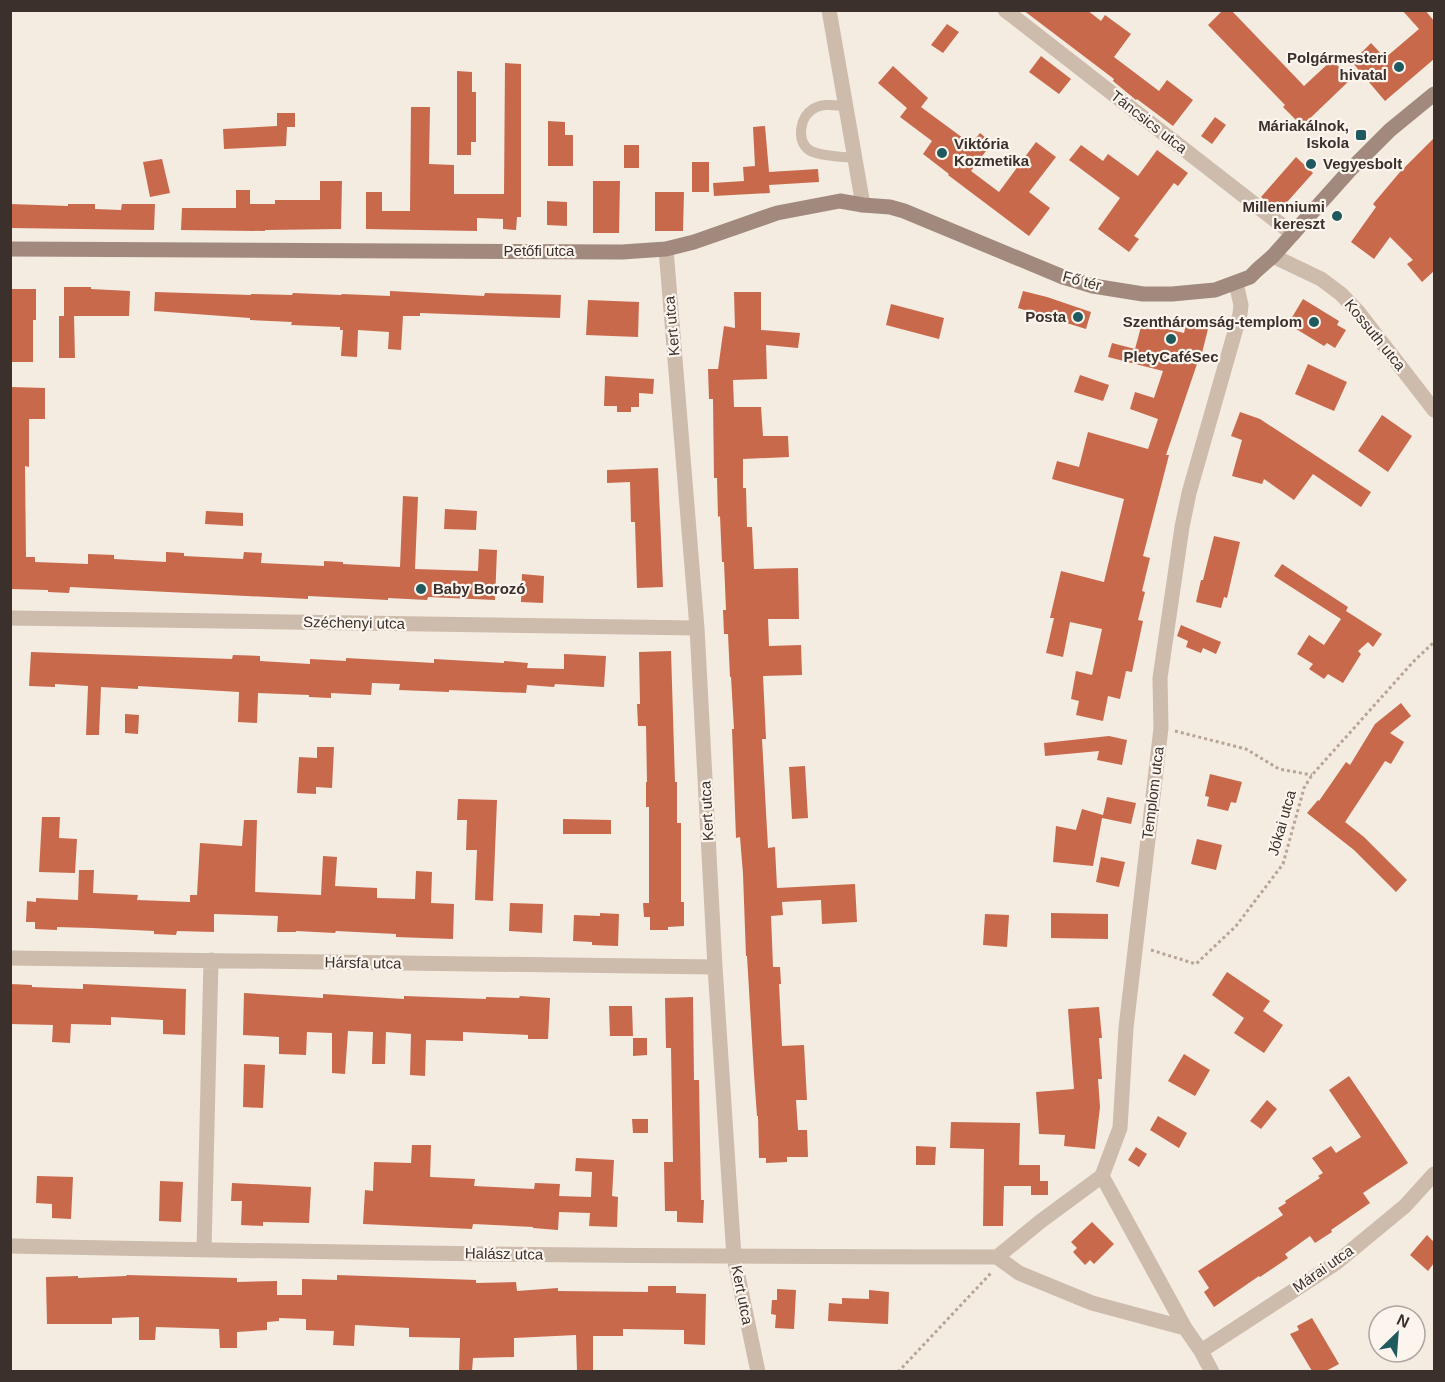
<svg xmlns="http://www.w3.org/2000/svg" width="1445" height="1382" font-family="Helvetica,sans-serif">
	<rect width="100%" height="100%" fill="#f4ebe1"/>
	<path fill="#c8694b" d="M1023,10H1087L1101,21L1105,15L1131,34L1114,57L1159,91L1167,80L1193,100L1173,126L1137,99L1136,100L1113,81L1114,79Z
		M1223,10H1231L1304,86L1332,60L1351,79L1302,126L1283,107L1285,105L1208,25Z
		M1402,10H1425L1434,21V59L1385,101L1352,62L1371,43L1385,58L1419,29Z
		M947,24L959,32L943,53L931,45Z
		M1041,56L1071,79L1059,94L1029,72Z
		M505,63L521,64V217H517L516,230L503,229V219L477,218V231L366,229V192H382V211H410L411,107H430L429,164L454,165V194H504Z
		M893,66L928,98L921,107L971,144L980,133L992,143L971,171L999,192L1036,142L1056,157L1029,192L1050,208L1029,236L948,175L949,174L923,154L932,141L900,117L907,108L878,83Z
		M457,71L472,72V92H476V142H471V155H457Z
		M277,113H295V127H287L286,146L224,149L223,129L277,126Z
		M1215,117L1226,125L1212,144L1201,136Z
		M548,121L565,122V135H573V166H548Z
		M765,126L769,172L818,169L819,182L769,185L770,193L714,196L713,183L744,181L743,167L755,166L753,127Z
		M1434,138V271L1422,282L1407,264L1413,260L1390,237L1374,259L1351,242L1376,207L1373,204L1400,172Z
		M624,145H639V168H624Z
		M1081,145L1103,161L1108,154L1138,176L1157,150L1188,173L1178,186L1174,183L1134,236L1139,239L1129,252L1098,229L1120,198L1069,160Z
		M1296,157L1313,173L1279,211L1261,197Z
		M162,159L170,193L150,197L143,162Z
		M692,162H709V192H692Z
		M320,181H342L341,229L265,230V231L181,230L182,208H236V190H250V204H275V200H320Z
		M593,181H620L619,233H593Z
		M655,192H684L683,231H655Z
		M547,201L567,202V226L547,225Z
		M10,204L68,206V204H95V209L121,210L122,204H155L154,230L10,228Z
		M64,287H91V289L130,291L129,316H70H74L75,358H59V316H64Z
		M12,289H36V320H33V362H12Z
		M390,291L484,296L485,293L561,295L560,318L420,313V316H403L401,350L388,349L389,332L358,330L357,357L341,356L343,330H340V327L291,325L292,322L250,320V318L154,311L155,292L251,295V294L292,295L293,293L341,295L342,294L390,296Z
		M1023,291L1047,297L1091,312L1086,329L1018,308Z
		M734,292H761V330L800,333L798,348L766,345L767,379L733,380L734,407H761L763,436H788L789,457L743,459V488H746L747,527H752L754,569L798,568L799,619H768L769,646L801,645L802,675L763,676L766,739H762L768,848L775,847L777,888L855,884L857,922L822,924L821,900L782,902L783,915L771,916L773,967H780L781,984H779L782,1046L804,1045L807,1100H796L798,1130H807L808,1157H787V1162L766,1163V1158H759L758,1116H757L754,1074L747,956H746L743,874L740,837L736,838L732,729H734L731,677H730L728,634H724L723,610H726L724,562H722L720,516L718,517L717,478H714L713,399H709L708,369H718L724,326L735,328Z
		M1303,299L1339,321L1337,325L1346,330L1335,348L1327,343L1324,346L1288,324Z
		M588,300L639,302L638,337L586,335Z
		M891,304L944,318L939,339L886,325Z
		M1187,320L1209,325L1200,361H1198L1166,455H1169L1143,556L1150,558L1142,591L1145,592L1138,620L1143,621L1132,672L1126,671L1120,699L1108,696L1103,721L1076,715L1079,701L1071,699L1076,671L1092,675L1102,629L1070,622L1063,657L1046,653L1054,618H1050L1061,571L1104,582L1124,499L1052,479L1057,461L1079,467L1088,432L1148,449L1158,419L1130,409L1135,392L1154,398L1163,371L1108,357L1112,343L1135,349L1142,323L1184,333Z
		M1308,364L1347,382L1334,411L1295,394Z
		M1080,375L1109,385L1103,401L1074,392Z
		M605,376L654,379L653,394L639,393V407H631V412H617V406H604Z
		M11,387L45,388V419H29V467L25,466L26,557H35V562L88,564V554L114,555V559L166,562V552L184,553V556L243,559L244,552L262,553L261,563L324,566V561L343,562V564L400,567L403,496L418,497L415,569L478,571L479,549L497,550L495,600L428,597L427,600L388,598V600L308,596V599L70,587L69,593L48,592V590L11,589L12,446Z
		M1240,412L1260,419L1371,492L1361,507L1313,474L1294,500L1264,479L1262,484L1232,476L1242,440L1231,436Z
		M1382,415L1412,436L1388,472L1358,451Z
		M658,468L663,587L637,588L635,522H631L630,482L607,483V470Z
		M445,509L477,511L476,530L444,529Z
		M206,511L243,513V526L205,524Z
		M1214,536L1240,542L1227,598L1224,597L1221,608L1196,602L1201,580H1203Z
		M1282,564L1348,607L1346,611L1382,634L1373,647L1368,642L1358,651L1361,654L1343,683L1328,674L1324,679L1309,669L1313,664L1297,654L1309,635L1324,645L1341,619L1274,576Z
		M522,574L544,576L543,603L521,602Z
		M1181,625L1221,642L1216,654L1203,648L1201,653L1186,647L1188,641L1177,636Z
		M671,651L675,782H677V823H681V902H684V926L668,927V930H650V917H644L643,903H649V807H646V782H647L646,726H638L637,704H640L639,652Z
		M31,652L232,659L233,655L260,656V661L310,664V659L346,661V658L434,663V659L504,663V661L528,663L527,668L564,669V654L606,656L604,687L555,684L554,687L527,685L526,693L449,690V692L399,690L400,684L372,683L371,695L331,693V698L309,697V695L258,693L257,723L238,722L239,692L138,686V689L101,687L99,735H86L88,686L55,684V687L29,686Z
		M1401,703L1411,716L1390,733L1404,742L1391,764L1385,761L1345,822L1364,837L1407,880L1396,892L1354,850L1307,813L1318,800L1319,801L1346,762L1350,765L1375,724Z
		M125,714L139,715L138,734L125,733Z
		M1109,736L1127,740L1122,765L1097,760L1099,751L1045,756L1044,743Z
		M317,747H334L332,788L316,787V794L297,793L299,757L317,758Z
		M805,766L808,818L792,819L789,767Z
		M1210,774L1242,782L1236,803L1231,802L1228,811L1207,806L1209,797L1205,796Z
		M1107,797L1136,803L1131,824L1102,818L1093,866L1053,862L1056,826L1076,830L1082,809L1103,815Z
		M458,799L497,800L493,901L475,900L477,850H466L467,820H457Z
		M42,817H60L59,838L77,839L75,873L39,872Z
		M563,819L611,820V834H563Z
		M244,820H257L255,892L321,895L323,856L337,857L335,886L377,888V898L415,899L416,871L432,872L431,903L454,904L453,939L396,937V934L336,931L335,933L296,931V932H277L278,916L214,914V932L177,931L176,935L154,934V931L92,928L57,927V930L35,929V922H26L27,901L36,902V898L78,900L79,870H94L93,893L138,895L137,900L190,902V895H197L200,843L242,846Z
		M1197,839L1222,845L1216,870L1191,864Z
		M1101,857L1125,862L1119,887L1096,882Z
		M510,903L543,904L542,933L509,931Z
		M600,913L619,914L618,946L592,945V942L573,941L574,915L600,916Z
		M1051,913L1108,914V939L1051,938Z
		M985,914L1009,915L1007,947L983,945Z
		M1227,972L1270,1001L1263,1011L1283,1025L1264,1053L1234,1033L1244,1018L1212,995Z
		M10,984L32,985V987L83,989V984L186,989L185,1035L163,1034V1020L111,1017V1025L71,1024L70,1043L52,1042L53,1025L10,1024Z
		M244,993L323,998V994L404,999V996L486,999V997L519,998L520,996L550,998L548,1039H528V1035L463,1032V1041L426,1040L425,1076L410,1075L411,1034L386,1032L385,1064H372L373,1032L348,1031L345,1074L332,1073V1033L307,1032L306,1055L279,1054V1037L243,1035Z
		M693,997L694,1080H699L701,1200H704L703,1223L677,1222V1211H665L664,1162H673L671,1048H666L665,998Z
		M609,1006H632L633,1036H610Z
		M1099,1007L1102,1038H1099L1102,1079H1098L1100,1107L1095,1149L1064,1146L1065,1135L1039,1134L1036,1092L1074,1089L1068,1009Z
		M633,1038H647V1055L633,1056Z
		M1184,1054L1210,1070L1195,1096L1168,1081Z
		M244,1064L265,1065L263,1108L243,1107Z
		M1349,1076L1408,1163L1363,1193L1370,1203L1331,1230L1332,1232L1315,1243L1310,1236L1285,1254L1288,1258L1260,1277L1259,1276L1214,1307L1204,1292L1209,1288L1198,1271L1283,1215L1278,1208L1286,1203L1285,1201L1320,1178L1318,1176L1323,1173L1312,1158L1331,1146L1336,1153L1361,1137L1329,1090Z
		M1267,1100L1277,1109L1261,1129L1250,1121Z
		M1158,1116L1187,1133L1179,1148L1150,1130Z
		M632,1119H648V1133H633Z
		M951,1122L1020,1123L1019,1165H1040V1181H1048V1195H1031V1186H1004L1003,1226H983L984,1149L950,1148Z
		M412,1145H431L430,1177L475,1179L474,1186L534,1189L535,1183L560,1184L559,1196L591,1197L592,1172L575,1171L576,1158L614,1160L612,1196L618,1197L617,1227L589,1226L590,1213L559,1212L558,1230L533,1228V1227L473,1224L472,1229L363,1224L365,1190L373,1191L374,1162L411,1163Z
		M916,1146L936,1147L935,1165H916Z
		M1136,1147L1147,1154L1139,1167L1128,1160Z
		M37,1176L73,1177L71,1219L52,1218V1204L36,1203Z
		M160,1181L183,1182L181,1222L159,1221Z
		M232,1183L311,1187L309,1223L263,1222V1226L241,1225L242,1201H231Z
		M1092,1222L1114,1244L1094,1264L1090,1260L1085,1265L1073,1252L1077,1248L1071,1242Z
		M1427,1235L1434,1242V1263L1428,1271L1410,1255Z
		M127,1275L237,1278V1282L277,1281V1295H302V1279L337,1280V1275L476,1280V1283L516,1282L517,1291L558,1288V1291L648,1292V1286H676V1293L706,1294L705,1345L684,1344V1330L623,1329V1336H593V1371H577L576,1335L514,1338V1357L473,1358L472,1371L459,1370L460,1338L409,1337V1328L355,1325L354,1346L333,1345L334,1331L306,1330V1319L279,1318V1321L267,1322V1330L237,1332V1348H220L219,1329L156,1327L155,1340H139V1317L112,1318V1324H47L46,1277L78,1276V1278L126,1276Z
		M777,1289L796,1290L794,1329L775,1328L776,1315L771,1314L772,1300H777Z
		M869,1290L889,1292L888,1324L828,1321L829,1303L842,1304V1298L869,1299Z
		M1312,1318L1339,1364L1326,1371H1312L1290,1334L1299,1330L1297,1326Z"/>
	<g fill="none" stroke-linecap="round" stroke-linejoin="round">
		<path stroke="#b9a596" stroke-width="3" stroke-dasharray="3 3" stroke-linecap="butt" d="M1175,731L1246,749L1279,769L1312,775
			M1151,950L1196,964L1236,926L1283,864L1304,788L1312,775L1413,662L1434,642
			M898,1372L991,1273"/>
		<path stroke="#cdbbac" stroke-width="10" d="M845,106C834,105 822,103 813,109C800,117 796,140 809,150C818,156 843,157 855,158"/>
		<path stroke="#cdbbac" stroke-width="15" d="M829,10L863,205
			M1005,10L1293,234
			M666,249L697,628L715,967L734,1257L758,1372
			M1273,256L1321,279L1341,294L1359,313L1434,410
			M10,618L697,628
			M10,958L715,967
			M1102,1176L1185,1328
			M10,1246C339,1253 668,1257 997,1257
			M204,1250L211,960
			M997,1257L1041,1221L1102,1176L1120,1128L1126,1028L1161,728L1160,678L1182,527L1189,493L1240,314L1241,305L1236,283
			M997,1257L1019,1273L1092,1303L1185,1328L1201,1351L1212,1372
			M1201,1351L1336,1263L1405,1206L1434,1174"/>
		<path stroke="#a18a7d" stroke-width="15" d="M10,249L622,252L666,249L694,242L777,213L840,201L863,205L890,207L904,211L1063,277L1093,286L1143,294H1172L1215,290L1250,277L1257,270L1273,256L1350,170L1390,130L1434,94"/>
	</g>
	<g fill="#1f5a5e" stroke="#fbf5ee" stroke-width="2">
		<circle cx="1399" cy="67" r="6"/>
		<rect x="1355" y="129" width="12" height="12" rx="3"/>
		<circle cx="942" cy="153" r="6"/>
		<circle cx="1311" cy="164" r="6"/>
		<circle cx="1337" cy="216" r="6"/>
		<circle cx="1078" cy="317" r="6"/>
		<circle cx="1314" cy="322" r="6"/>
		<circle cx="1171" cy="339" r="6"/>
		<circle cx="421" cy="589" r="6"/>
	</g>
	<g text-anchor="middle" stroke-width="4.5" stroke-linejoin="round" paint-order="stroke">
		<g font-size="15" font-weight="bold" fill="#3b302b" stroke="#fbf5ee" text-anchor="end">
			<text x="1387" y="63">Polgármesteri<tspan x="1387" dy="17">hivatal</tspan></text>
			<text x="1349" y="131">Máriakálnok,<tspan x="1349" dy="17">Iskola</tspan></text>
			<text x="954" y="149" text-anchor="start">Viktória<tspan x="954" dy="17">Kozmetika</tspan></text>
			<text x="1323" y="169" text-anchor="start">Vegyesbolt</text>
			<text x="1325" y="212">Millenniumi<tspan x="1325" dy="17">kereszt</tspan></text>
			<text x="1066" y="322">Posta</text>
			<text x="1302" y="327">Szentháromság-templom</text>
			<text x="1171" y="362" text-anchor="middle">PletyCaféSec</text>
			<text x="433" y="594" text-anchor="start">Baby Borozó</text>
		</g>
		<g font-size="15" fill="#3b302b" stroke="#fbf5ee">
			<text transform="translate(1149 122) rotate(38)" y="5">Táncsics utca</text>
			<text x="539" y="256">Petőfi utca</text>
			<text transform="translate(1082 281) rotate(15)" y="5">Fő tér</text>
			<text transform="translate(672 326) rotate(-95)" y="5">Kert utca</text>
			<text transform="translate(1375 335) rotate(51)" y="5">Kossuth utca</text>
			<text transform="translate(354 623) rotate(1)" y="5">Széchenyi utca</text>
			<text transform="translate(1153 793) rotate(-83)" y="5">Templom utca</text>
			<text transform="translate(707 811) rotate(-93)" y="5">Kert utca</text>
			<text transform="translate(1282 823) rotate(-74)" y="5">Jókai utca</text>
			<text transform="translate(363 963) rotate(1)" y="5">Hársfa utca</text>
			<text transform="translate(504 1254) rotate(1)" y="5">Halász utca</text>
			<text transform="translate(1323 1269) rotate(-35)" y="5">Márai utca</text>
			<text transform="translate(742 1295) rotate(79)" y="5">Kert utca</text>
		</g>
	</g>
	<rect width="1445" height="1382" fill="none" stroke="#3b302b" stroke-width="24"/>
	<g transform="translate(1397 1334) rotate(25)"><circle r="28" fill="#fbf5ee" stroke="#aea6a0" stroke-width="1.5"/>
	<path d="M0-4.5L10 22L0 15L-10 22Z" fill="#1f5a5e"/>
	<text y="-9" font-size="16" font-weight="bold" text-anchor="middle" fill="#3b302b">N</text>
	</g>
</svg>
